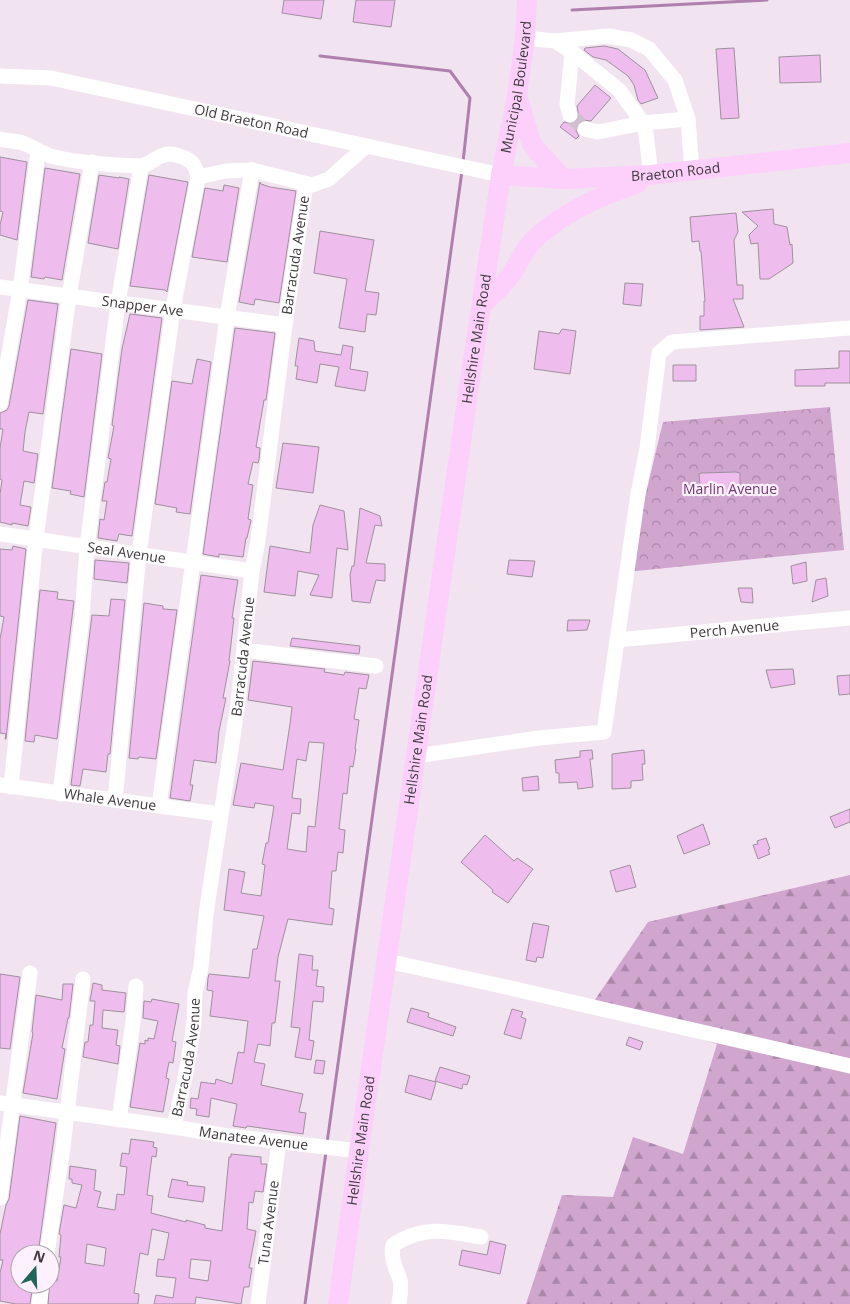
<svg xmlns="http://www.w3.org/2000/svg" width="850" height="1304" font-family="'Open Sans',sans-serif">
	<defs>
		<pattern id="forest-firs" width="22" height="20" patternUnits="userSpaceOnUse" patternTransform="scale(1.25)"><rect width="22" height="20" fill="#d0a5ce"/><path d="M5 1l3.5 6h-7zM16 11l3.5 6h-7z" fill="#aa87a9"/></pattern>
		<pattern id="park-crowns" width="20" height="18" patternUnits="userSpaceOnUse" patternTransform="scale(1.25)"><rect width="20" height="18" fill="#d0a5ce"/><path d="M2 6a3 3 0 1 1 6 0M12 15a3 3 0 1 1 6 0" fill="none" stroke="#aa87a9"/></pattern>
	</defs>
	<rect width="100%" height="100%" fill="#f2e3f1"/>
	<path fill="url(#forest-firs)" d="M850,875V1304H526L562,1195L613,1197L633,1137L683,1154L717,1044L592,1004L648,922Z"/>
	<path fill="url(#park-crowns)" d="M830,407L844,550L627,572L663,422Z"/>
	<g fill="none" stroke-linecap="round" stroke-linejoin="round">
		<path stroke="#af80ae" stroke-width="3" d="M572,10L767,0
			M320,56L450,71L470,98L463,162
			M327,1143L462,171
			M305,1304L326,1152"/>
	</g>
	<path fill="#efbded" stroke="#9e909d" fill-rule="evenodd" d="M284,0H324L321,19L282,13Z
		M356,0H395L391,27L353,22Z
		M604,46L618,49L645,70L658,98L641,104L638,100L634,85L628,76L606,60L593,57L584,50L585,48Z
		M734,48L739,118L721,119L716,49Z
		M820,55L821,82L780,83L779,57Z
		M595,85L611,98L591,121L583,120L578,123L576,131L579,136L576,139L560,127L564,122L572,124L577,121L579,117L577,106Z
		M0,157L27,162L17,240L0,235V225L3,212L0,211Z
		M45,168L80,174L62,280L45,277L44,279L31,277Z
		M99,175L119,178V177L129,179L118,249L88,243Z
		M149,175L188,182L167,292L165,290L130,286Z
		M260,182L261,184L270,187L296,191L279,303L255,299L254,305L239,302Z
		M224,185L239,188L227,262L192,257L205,188L223,191Z
		M773,209L774,224L787,227L790,245L792,244L793,263L769,279H760L758,243L751,244L749,235L758,226L742,212Z
		M736,213L738,232L734,240L737,285H743V299H733L744,327L700,330V316H704V301H705L701,251H700L699,241L692,242L690,217Z
		M320,231L374,240L365,291L379,293L376,315L367,314L365,332L339,328L347,279L314,273Z
		M625,283L643,284L641,306L623,304Z
		M28,300L58,304L43,414L29,412L25,432L23,451L38,454L34,483L24,481L20,505L31,507L28,526L12,523V525L0,522V494L2,480L0,479V448L3,429H0V413L7,410L9,406Z
		M130,314L162,318L132,536L119,534L117,541L98,538L100,519L104,520L107,501H102L105,482H107L111,459L108,458L114,426L112,425L122,349Z
		M235,328L275,333L266,400H264L256,447L260,448L259,460L258,463L253,462L248,484L253,485L248,519L251,520L247,538H246L243,557L219,554V557L203,554Z
		M562,329L576,331L570,374L534,369L539,331L559,334Z
		M299,338L314,341L315,351L341,355L343,345L353,347L350,369L368,372L365,391L335,386L339,367L320,364L317,383L296,379L298,366H295Z
		M71,349L102,354L84,497L70,494L71,491L52,488Z
		M839,351H850V383H825V386H795V370L839,368Z
		M197,359L211,362L190,514L176,512L177,508L155,504L172,381L192,384Z
		M673,365H696V381H673Z
		M283,443L319,447L313,493L276,488Z
		M736,472L740,473V495L701,496L699,474L701,473Z
		M320,505L344,511L348,550L337,548L332,598L310,595L319,575L298,571L295,596L264,592L270,546L310,553L313,525Z
		M360,508L380,516L382,526L375,525L366,563L385,564V581L376,580L370,603L352,601L350,575L352,566H354Z
		M13,546L26,549L6,739H5L6,734L0,733V639L4,617L0,616V549L12,550Z
		M95,560L129,563L127,583L94,579Z
		M509,560L535,561L532,577L507,574Z
		M806,562L807,581L793,584L791,566Z
		M201,575L238,580L232,618H234L229,661H230L223,698H226L219,731L216,763L194,760L190,785H193L190,801L170,798Z
		M826,578L828,596L812,602L816,580Z
		M738,588H752L753,603L741,602Z
		M40,590L58,592L57,599L74,601L57,739L35,735L34,742L25,741Z
		M111,599L125,600L110,754H108L106,772L83,769L80,786L71,785L92,615L109,616Z
		M144,603L163,606V609L177,610L156,759L139,757L138,759L129,758Z
		M568,620H590L587,630L567,631Z
		M292,638L360,646L359,654L290,646Z
		M253,661L325,669L324,672L344,675L345,672L369,675L366,689L359,688L354,719L359,720L355,749H356L353,767L350,766L347,794L343,793L339,829L345,830L343,853L338,852L336,871H332L329,908L334,909L332,925L288,919L278,957L275,981H280L275,1023H272L270,1046L258,1044L254,1062L265,1064L261,1085L303,1094L299,1112L306,1113L303,1134L247,1126L246,1128L233,1126L237,1104L211,1098L209,1117L196,1115L197,1109L190,1108L191,1098L198,1099L201,1082L215,1084L216,1079L232,1084L238,1052L244,1053L248,1021L210,1016L213,991L207,990L208,978L209,974L249,978L253,949H257L264,916L224,910L229,869L245,872L241,893L261,896L265,865L262,864L266,843H268L274,806L255,803L254,808L233,805L241,763L283,770L290,724L292,707L248,700ZM309,742L324,743L315,827L308,826L306,852L287,849L292,813L300,814L301,799L292,798L297,759L306,761Z
		M793,669L795,684L771,688L766,670Z
		M850,675V694L839,695L837,676Z
		M592,750L593,759H590L593,787L578,789L577,782L559,783V773H556L555,760L580,757V751Z
		M644,750L645,764H642L643,780L631,781V788L612,789V754Z
		M538,776L539,790L523,791L522,778Z
		M850,809V822L835,828L830,817Z
		M703,824L710,844L684,854L677,836Z
		M485,835L514,861L517,858L533,869L508,903L492,892L493,890L461,862Z
		M766,838L770,849L768,850L770,854L758,859L753,845L758,844L757,841Z
		M630,865L636,887L616,892L610,871Z
		M533,923L549,926L543,958L537,957L536,962L526,960Z
		M299,954L313,956L312,970H318L316,986L324,987L323,1002L313,1001L309,1040L314,1041L311,1060L295,1057L300,1028L291,1027Z
		M0,974L20,977L10,1049L0,1048Z
		M93,983L102,985V990L126,993L124,1012L103,1010L102,1028L118,1030L116,1045L120,1046L118,1064L83,1057L85,1042H88L90,1025H93L95,1001H90Z
		M63,984H73L69,1018H68L62,1048L65,1049L57,1099L23,1093L33,1033L32,1032L36,995L62,1000Z
		M152,999L179,1004L172,1041L176,1042L173,1063L169,1062L166,1078L169,1079L163,1112L130,1107L140,1043L145,1044V1040L148,1041V1038L154,1039L158,1021L143,1018L144,1001L151,1002Z
		M411,1008L429,1013L428,1017L456,1027L453,1036L407,1022Z
		M512,1009L523,1012L521,1017L526,1019L521,1039L504,1034Z
		M629,1037L643,1042L640,1050L626,1045Z
		M316,1060L325,1061L323,1074L314,1073Z
		M440,1067L470,1076L467,1085L463,1084L462,1089L435,1081Z
		M409,1075L436,1082L431,1100L405,1092Z
		M20,1116L56,1123L38,1254H20V1284H33L30,1304H16L0,1301V1273L3,1260H0V1234L6,1205L9,1199Z
		M131,1139L154,1142L153,1147L157,1148L156,1157L152,1156L147,1195L153,1196L151,1213L186,1222V1220L205,1225V1228L222,1231L229,1157H231V1154L261,1157V1164H267L263,1192L255,1191L253,1203L249,1202L247,1229L256,1231L249,1268H252L249,1287H244L241,1304L196,1297L195,1304H154L156,1295L173,1298L176,1278L156,1276L158,1259L164,1260L169,1233L152,1229L148,1255L140,1253L134,1293L139,1294L138,1304H48L50,1280L57,1281L61,1257H59L61,1235L59,1234L64,1205L76,1208L82,1185L72,1183V1179H69L70,1166L96,1170L94,1190L101,1192L97,1207L115,1210L117,1194L124,1195L127,1167L120,1166L122,1153L129,1154ZM87,1244L106,1248L104,1266L85,1263ZM191,1259L211,1261L208,1281L189,1278Z
		M172,1179L188,1182L187,1185L205,1187L203,1202L168,1197Z
		M490,1241L506,1245L500,1274L459,1265L462,1250L487,1255Z"/>
	<g fill="none" stroke-linecap="round" stroke-linejoin="round">
		<path stroke="#cec1cd" stroke-width="15" stroke-dasharray="15 8" stroke-linecap="butt" d="M570,115L585,129"/>
		<g stroke="#fff" stroke-width="15">
			<path d="M525,38L555,41L572,52L619,90L643,123L646,134L651,175"/>
			<path d="M555,41L608,36L631,40L649,49L675,80L688,119L692,171"/>
			<path id="s1" d="M0,76L51,78L501,175"/>
			<path d="M570,115L567,104L572,52"/>
			<path d="M585,129L598,132L643,123L688,119"/>
			<path d="M0,139C7,141 15,141 23,143C34,147 42,154 54,157C81,163 110,165 138,166C151,167 159,150 176,155C191,159 195,163 198,177L226,171L252,170L312,185L329,179L366,146"/>
			<path id="s2" d="M0,287L285,325"/>
			<path d="M0,404L20,290L38,152"/>
			<path id="s3" d="M0,534L252,571"/>
			<path id="s4" d="M617,640L850,618"/>
			<path d="M244,650L376,666"/>
			<path d="M416,756L539,738L604,732L638,494L647,449L659,353L672,342L850,328"/>
			<path id="s5" d="M0,785L220,814"/>
			<path d="M11,787L36,538L69,296L92,162"/>
			<path d="M60,794L82,617L87,547L118,303L141,167"/>
			<path d="M115,800L139,554L173,309L198,177"/>
			<path d="M159,806L227,317L252,170"/>
			<path d="M387,961L506,987L850,1066"/>
			<path id="s6" d="M0,1103L174,1127L222,1135L359,1151"/>
			<path d="M119,1120L133,1022L136,986"/>
			<path id="s7" d="M174,1127L187,1068L194,1023L195,993L201,967L206,914L238,703L252,571L258,541L285,325L306,184"/>
			<path d="M0,1198L30,973"/>
			<path d="M47,1254L63,1147L83,979"/>
			<path d="M39,1304L42,1284"/>
			<path id="s8" d="M258,1304L279,1141"/>
			<path d="M399,1304C400,1296 402,1288 400,1280C396,1268 390,1258 393,1245C424,1225 447,1231 481,1237"/>
		</g>
		<g stroke="#fdd0fc" stroke-width="20">
			<path d="M518,98L531,142L540,154L564,179"/>
			<path id="s9" d="M501,175L564,179L651,175L850,153"/>
			<path d="M482,305C490,297 499,290 506,281C518,267 523,249 537,237C565,211 602,195 638,183"/>
			<path id="s10" d="M338,1304L359,1151L470,380L501,175L517,96L525,38L527,0"/>
		</g>
	</g>
	<g text-anchor="middle" stroke-width="4.5" stroke-linejoin="round" paint-order="stroke">
		<g font-size="14" fill="#3f393e" stroke="#fdf1fd">
			<text dy="5" stroke="none"><textPath href="#s10" startOffset="1230">Municipal Boulevard</textPath></text>
			<text dy="5" stroke="none"><textPath href="#s1" startOffset="256">Old Braeton Road</textPath></text>
			<text dy="5" stroke="none"><textPath href="#s9" startOffset="175">Braeton Road</textPath></text>
			<text dy="5" stroke="none"><textPath href="#s7" startOffset="881">Barracuda Avenue</textPath></text>
			<text dy="5" stroke="none"><textPath href="#s2" startOffset="144">Snapper Ave</textPath></text>
			<text dy="5" stroke="none"><textPath href="#s10" startOffset="975">Hellshire Main Road</textPath></text>
			<text dy="5" stroke="none"><textPath href="#s3" startOffset="128">Seal Avenue</textPath></text>
			<text dy="5" stroke="none"><textPath href="#s4" startOffset="118">Perch Avenue</textPath></text>
			<text dy="5" stroke="none"><textPath href="#s7" startOffset="476">Barracuda Avenue</textPath></text>
			<text dy="5" stroke="none"><textPath href="#s10" startOffset="570">Hellshire Main Road</textPath></text>
			<text dy="5" stroke="none"><textPath href="#s5" startOffset="111">Whale Avenue</textPath></text>
			<text dy="5" stroke="none"><textPath href="#s7" startOffset="71">Barracuda Avenue</textPath></text>
			<text dy="5" stroke="none"><textPath href="#s6" startOffset="256">Manatee Avenue</textPath></text>
			<text dy="5" stroke="none"><textPath href="#s10" startOffset="165">Hellshire Main Road</textPath></text>
			<text dy="5" stroke="none"><textPath href="#s8" startOffset="82">Tuna Avenue</textPath></text>
		</g>
		<g font-size="14" fill="#723872" stroke="#fdf1fd">
			<text x="730" y="494">Marlin Avenue</text>
		</g>
	</g>
	<g transform="translate(35 1269) rotate(19)"><circle r="24" fill="#fdf1fd" stroke="#b1a7b1"/>
	<path d="M0-4L9 19L0 12L-9 19Z" fill="#206558"/>
	<text y="-8" font-size="14" font-weight="bold" text-anchor="middle" fill="#3f393e">N</text>
	</g>
</svg>
